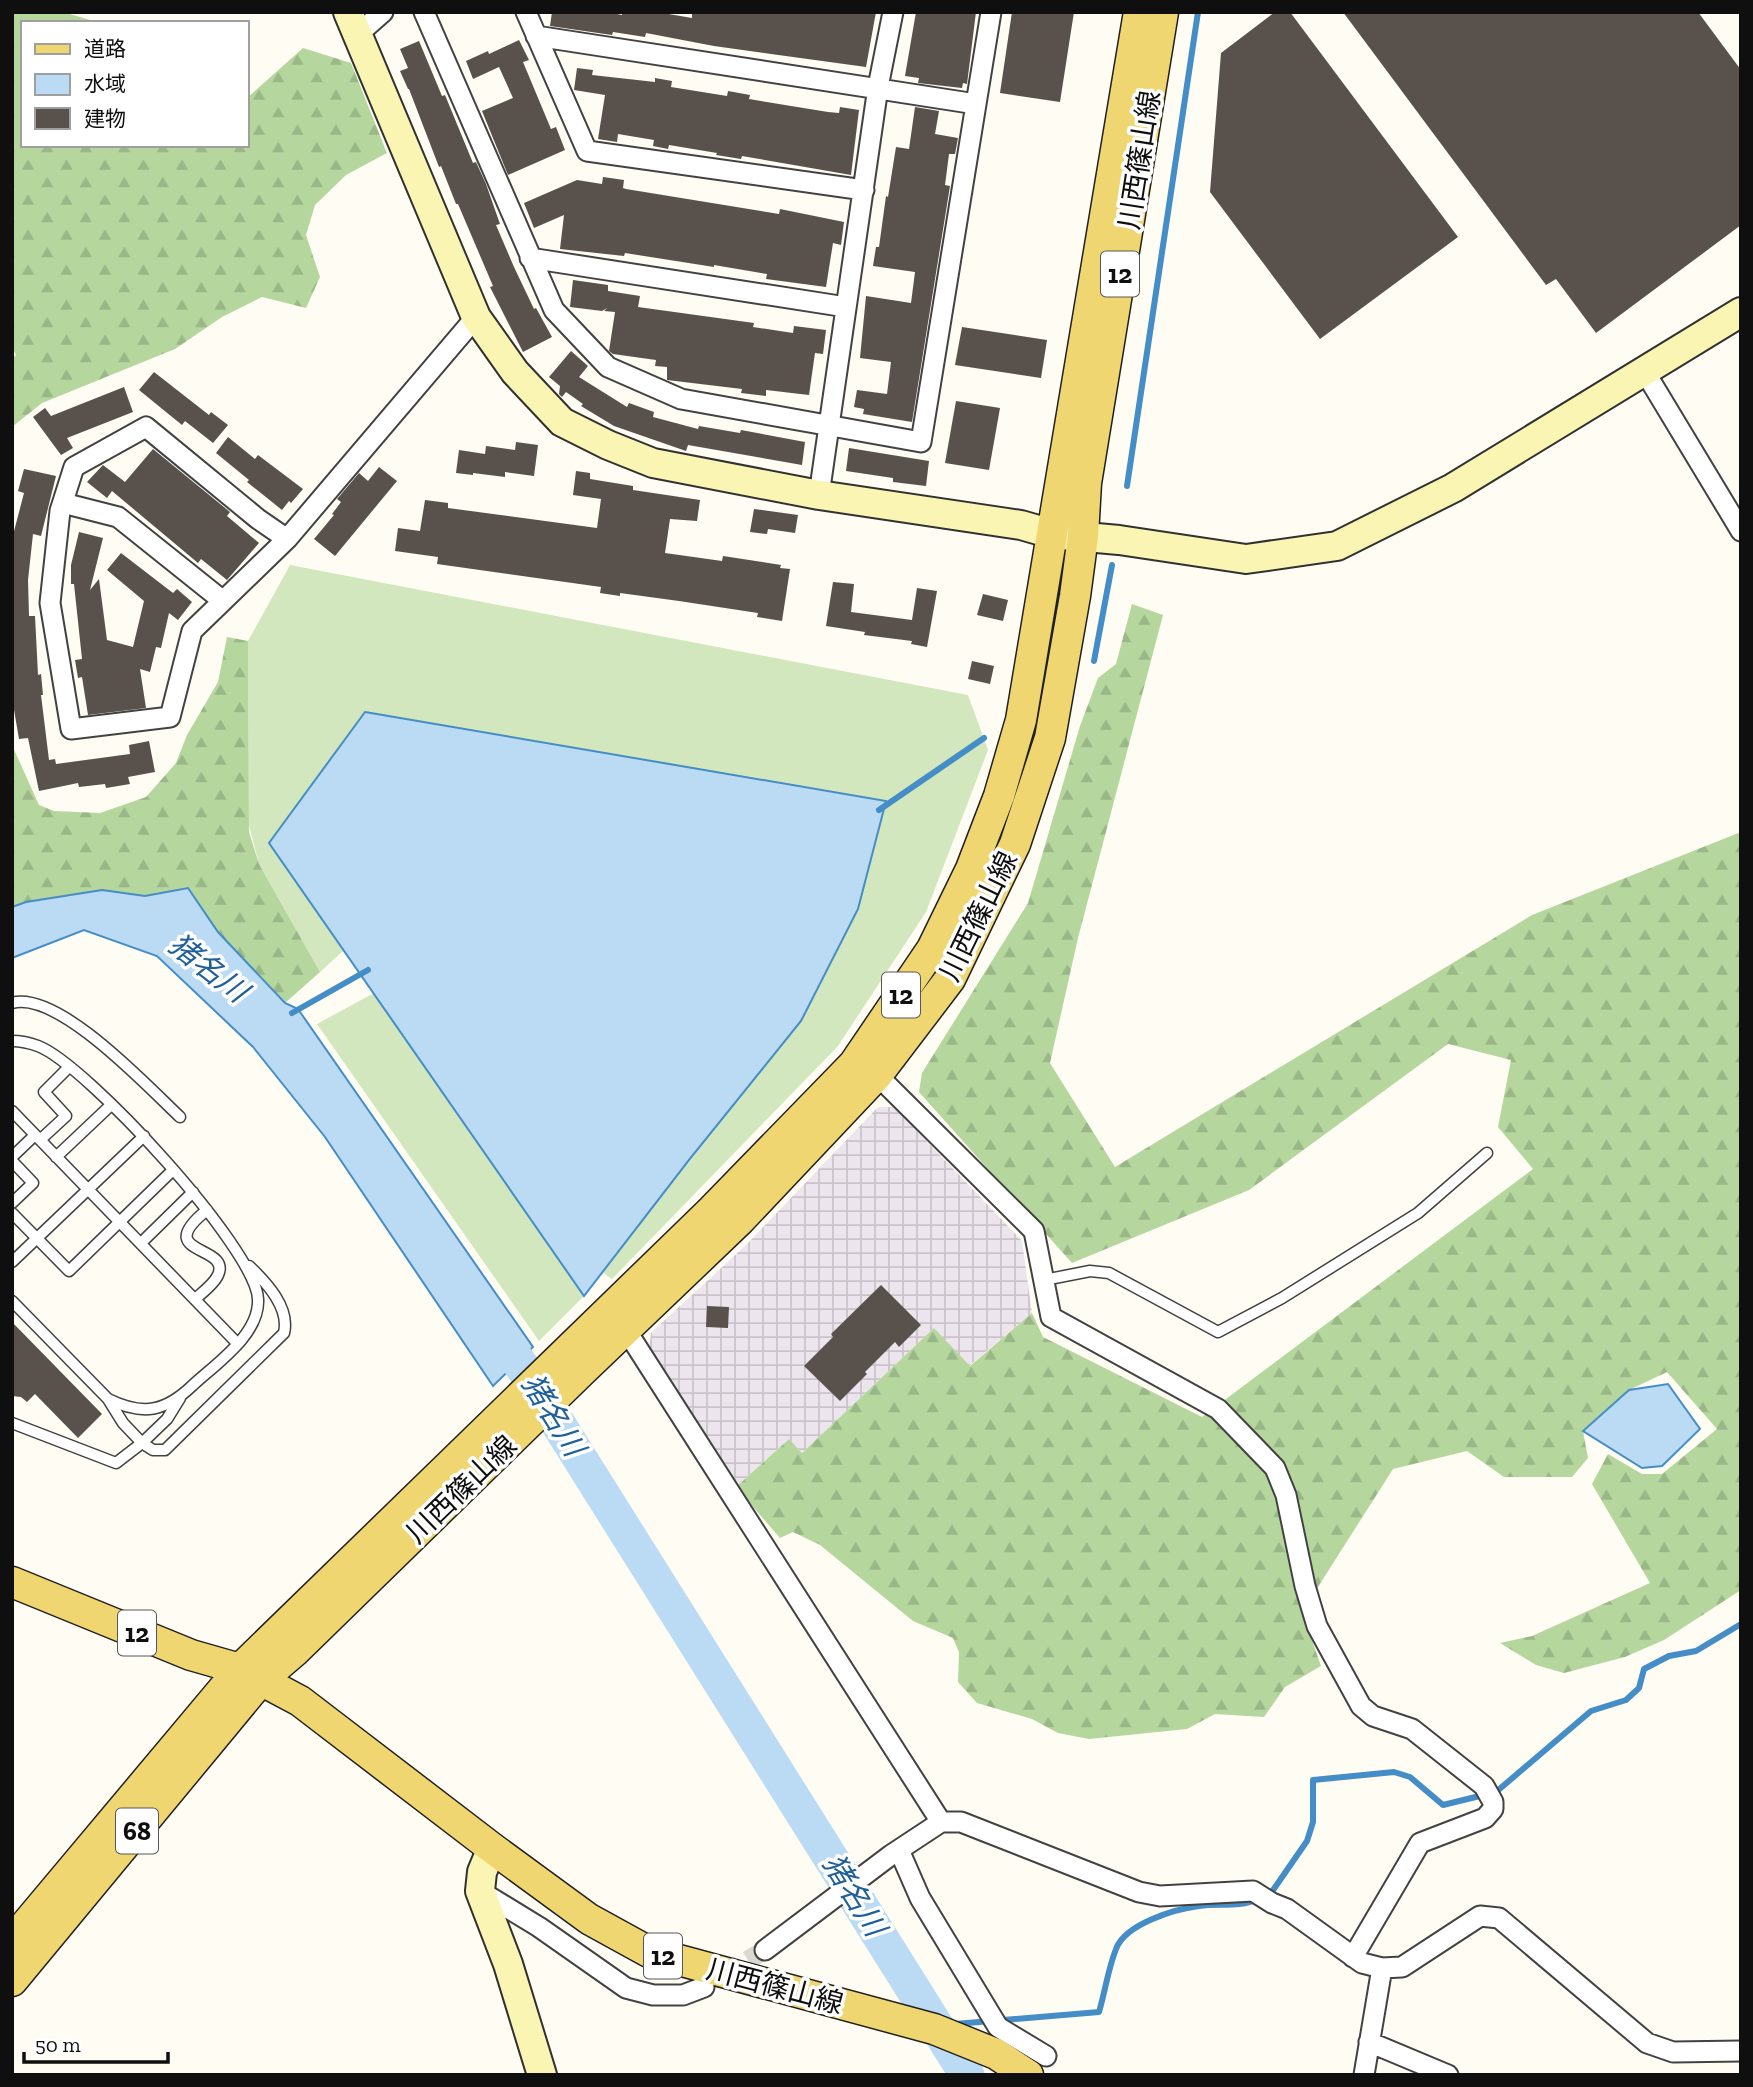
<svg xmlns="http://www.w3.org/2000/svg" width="1753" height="2087" font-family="'Zilla Slab','Noto Sans JP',serif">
	<defs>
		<pattern id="industrial-grid" width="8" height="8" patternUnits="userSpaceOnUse" patternTransform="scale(1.75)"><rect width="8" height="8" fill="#ede5ed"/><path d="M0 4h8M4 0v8" fill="none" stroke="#cac3ca"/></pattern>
		<pattern id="forest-firs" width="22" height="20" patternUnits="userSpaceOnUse" patternTransform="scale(1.75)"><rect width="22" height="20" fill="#b5d79e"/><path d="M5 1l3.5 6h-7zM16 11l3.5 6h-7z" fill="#9ab787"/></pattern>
	</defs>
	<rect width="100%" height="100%" fill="#fefcf3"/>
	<path fill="url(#industrial-grid)" d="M878,1107H894L1022,1241L1032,1313L969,1366L934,1328L802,1453L789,1439L736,1487L649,1351L651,1333L746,1245Z"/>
	<path fill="#d2e7bd" d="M290,565L968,695L988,750L926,912L838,1046L612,1279L602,1272L801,1021L858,909L886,802L270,842L344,950L320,972L259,864L249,825L248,641Z
		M374,993L584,1296L539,1341L317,1024Z"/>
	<path fill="url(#forest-firs)" d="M14,12H63L100,23H23V145H247V98L303,48L351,63L387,153L346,175L315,205L306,235L320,277L306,308L262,297L222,317L175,349L42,403L12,427V359L16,355L12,347V17Z
		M1132,604L1163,615L1078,938L1050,1063L1115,1167L1532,915L1741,832V1590L1664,1640L1625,1657L1564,1673L1536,1665L1500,1643L1532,1636L1650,1583L1592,1484L1608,1454L1642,1474H1662L1717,1429L1667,1372L1629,1390L1583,1431L1588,1458L1572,1477H1504L1467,1451L1393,1469L1302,1612L1321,1666L1285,1687L1264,1717L1215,1714L1187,1729L1089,1739L1058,1733L1032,1719L977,1703L958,1682L959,1652L953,1638L913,1621L820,1545L793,1532L780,1538L736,1487L789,1439L802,1453L934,1328L970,1366L1032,1313L1043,1337L1202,1417L1533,1169L1498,1127L1511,1060L1448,1044L1249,1190L1072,1263L919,1092L922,1073L1028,903L1080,726L1098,678L1116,664Z
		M227,637L248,641L249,832L259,864L320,972L285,1003L218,932L188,888L145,896L101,890L26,902L12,907V745L39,805L54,811L100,813L146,797L176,763L187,735L218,682Z"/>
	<path fill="#badbf3" stroke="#458dc6" stroke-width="2" d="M365,712L886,801L858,909L801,1021L689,1160L584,1296L269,843Z
		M188,888L218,932L285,1003L298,1009L533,1347L493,1386L325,1137L253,1047L157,956L84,930L12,958V907L26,902L102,890L145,896Z
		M1668,1384L1700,1429L1662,1466L1642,1468L1583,1431L1629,1390Z"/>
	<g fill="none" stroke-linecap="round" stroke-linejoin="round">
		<path stroke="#458dc6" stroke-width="6" d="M1127,486L1198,12
			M1094,661L1112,565
			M879,810L984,738
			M292,1013L368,970
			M1268,1895L1271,1893L1307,1841L1313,1822V1780L1394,1772L1410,1777L1443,1805L1496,1792L1591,1711L1626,1700L1639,1688L1644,1669L1669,1656L1696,1651L1741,1624
			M955,2024L1099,2012C1105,1992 1108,1969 1116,1949C1125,1924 1175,1909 1199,1906C1219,1903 1239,1908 1258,1899"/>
		<path stroke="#badbf3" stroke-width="35" d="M492,1324L525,1371L967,2075"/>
	</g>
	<path fill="#58514c" d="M552,12H607L622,15V12H657L692,18V12H876L866,67L714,46L646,33L645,37L613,32L612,35L550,26Z
		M916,12H976L967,84L963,83L962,88L918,83L919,78L905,76Z
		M1012,12H1074L1060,102L1000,93Z
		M1275,12H1290L1458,237L1320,339L1210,192L1221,53Z
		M1343,12H1698L1741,70V225L1596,333L1556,279L1546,285Z
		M519,40L529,60L523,62L551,129L556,127L565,150L508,175L482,111L513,98L499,67L473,79L466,61L488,51L489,54Z
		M419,41L442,96L445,95L473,163L476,162L486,184L500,224L496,225L514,267L534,309L536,308L552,337L523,352L490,287L493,286L458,204H456L441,166L439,167L409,89H408L400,71L408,68L400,49Z
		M577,68L593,70L592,75L655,82V78L672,81L671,87L727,96L728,91L750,95L749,99L828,112L839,113L840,107L859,110L851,175L742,156L741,159L716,155L717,153L669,145L668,149L653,146L654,140L618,134L617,142L598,139L605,95L574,90Z
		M915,107L939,111L935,134L958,138L955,154H949L945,185L950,186L912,422L863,414L864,409L854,407L857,390L887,394L891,362L860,358L866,296L911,303L915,272L873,266L876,247H879L886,196L888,197L896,147L909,149Z
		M603,177L624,180L623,188L626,189L779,214L780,209L844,222L841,245L833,243L826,287L766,279L767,274L714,265V267L625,253L624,256L560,249L564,215L534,228L524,203L577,180L602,184Z
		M573,280L608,285V291L640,296L638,307L754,323L753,327L793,333L794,326L826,330L823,354L815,353L809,395L766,390V396L741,393L742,389L667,380V367L655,366L656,360L613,354L609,351L615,312L604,311L607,308L602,311L570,307Z
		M962,327L1047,340L1041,378L955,365Z
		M571,351L588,366L579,377L627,407L629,403L654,412L653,417L698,429L699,426L740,433L741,430L805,442L802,465L688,445L686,451L614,426L581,406L583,404L566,392L562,397L559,394L560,386L549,377Z
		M154,372L209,415L211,412L228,425L213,443L185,421L182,425L139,390Z
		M124,387L133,412L67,438L73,448L61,455L33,417L45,408L51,416Z
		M956,401L1000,408L989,470L945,463Z
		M228,437L255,459L258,455L303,489L291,503L289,501L282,510L247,482L249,480L216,453Z
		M516,442L538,445L534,476L505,472V477L473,473V475L456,473L459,450L485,454L486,446L515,450Z
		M849,448L929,461L926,486L893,482V478L846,471Z
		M153,449L230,512L227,516L259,543L227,580L201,559L198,563L112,491L107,498L87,482L103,465L125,482Z
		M379,467L397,481L335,556L314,539L334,515L332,514L341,502L337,499L359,473L368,481Z
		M24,469L56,476L41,536L33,534L28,580L29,616H35L38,675L41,674L43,695H41L49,760L55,759L56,764L130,754L129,745L149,741L155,772L128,777L130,784L106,788L105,784L79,787L78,783L39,791L28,738L19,739L12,698V539L24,493L18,491Z
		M576,471L590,473V479L633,486V490L700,500L697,521L670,519L665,553L722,561L723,556L781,565L780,568L790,569L782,621L757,617L758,613L679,601L620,593V596L600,593L601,587L437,564L438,557L395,551L398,528L420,531L425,500L448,503V508L597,528L601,499L573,495Z
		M754,509L798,515L795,533L768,529L767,534L750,532Z
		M79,532L103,538L90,590L99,579L107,640L133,647L144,601L107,570L121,553L173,593L177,589L192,602L178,620L169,613L161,648L156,647L150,672L140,669L146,708L88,715L82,677L78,678L75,660L82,659L74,584H71V565Z
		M833,582L854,584L851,612L912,620L917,588L937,591L927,647L911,644L912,641L864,635L865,632L826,626Z
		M983,594L1008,600L1003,621L977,615Z
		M972,661L994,666L990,684L968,679Z
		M881,1285L921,1325L899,1347L895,1342L865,1372L867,1374L840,1401L804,1366L833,1337L831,1334Z
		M707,1306L729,1307L728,1328L706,1327Z
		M12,1322L102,1414L78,1438L35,1394L27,1402L21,1397L12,1396Z"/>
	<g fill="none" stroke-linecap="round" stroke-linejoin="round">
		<path stroke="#dad8d1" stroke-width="19" stroke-dasharray="19 10" stroke-linecap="butt" d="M723,1975L765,1950"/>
		<defs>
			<path id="lane" d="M12,1003C58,990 148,1087 180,1117
				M12,1041C20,1041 30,1043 38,1046C86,1064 256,1249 258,1299C260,1334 217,1363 193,1385C165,1412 143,1416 108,1399L12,1301
				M12,1111L237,1343
				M40,1140L66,1116L44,1092L69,1067
				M12,1157L35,1135
				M56,1157L111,1105
				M12,1161L33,1183L12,1203
				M12,1213L69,1271L173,1170
				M141,1243L193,1192
				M12,1262L144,1136
				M1044,1280L1090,1271L1109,1273L1218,1332L1282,1298L1418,1213L1487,1153
				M195,1299C202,1293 214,1284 218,1275C232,1244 150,1256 207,1210
				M108,1399L123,1423L142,1443L167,1419L180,1398
				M12,1423L116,1463L142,1443L153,1450H165L284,1333C290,1308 267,1283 249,1266"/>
			<path id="street" d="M424,12L554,310L608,367L681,399L921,442L991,12
				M526,12L587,151L864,190
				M358,34L383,12
				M536,36L976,104
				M530,258L846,307
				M1645,372L1741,531
				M819,495L878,87L893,12
				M63,503L118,517L223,601
				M287,539L258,519L146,427L74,467L60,511L50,603L71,729L170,717L192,631L287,539L476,317
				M877,1075L1034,1231L1051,1317L1218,1409L1275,1468L1286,1495L1305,1586L1317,1626L1361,1706L1373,1716L1412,1729L1484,1786L1493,1802V1809L1485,1818L1420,1843L1353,1957
				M626,1330L941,1822
				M899,1850L920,1898L998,2027L1046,2056
				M480,1891L539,1927L626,1988L653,1995H683L704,1987
				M765,1950L891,1855L941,1822H961L1139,1892L1160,1896L1253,1891L1272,1903L1287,1909L1362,1963L1382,1968L1402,1967L1480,1916L1499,1918L1647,2043L1673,2052L1741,2051
				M1369,2042L1448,2075
				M1364,2075L1382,1968"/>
			<path id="secondary" d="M348,12L476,317L515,372L562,422L608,445L653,463L819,495L1021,525L1052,534L1119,540L1246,559L1337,546L1453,488L1741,312
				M492,1848L482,1872L480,1891L508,1964L542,2075"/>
			<path id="primary" d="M12,1582L191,1655L240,1669L300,1701L492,1848L589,1919L649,1952L934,2029L996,2054L1028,2075
				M12,1941L240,1669L712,1210L854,1064L932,949L971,869L999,796L1021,720L1139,12
				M12,1981L261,1680L295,1651L580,1373L740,1220L877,1075L950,979L1015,844L1050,738L1075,596L1083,536L1086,483L1163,12"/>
		</defs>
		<use href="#lane" stroke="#424242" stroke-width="13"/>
		<use href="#street" stroke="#424242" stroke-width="23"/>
		<use href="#secondary" stroke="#313131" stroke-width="32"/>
		<use href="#primary" stroke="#202020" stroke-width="33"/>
		<use href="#lane" stroke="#fff" stroke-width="10"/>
		<use href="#street" stroke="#fff" stroke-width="19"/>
		<use href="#secondary" stroke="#faf5b2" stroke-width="28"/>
		<use href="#primary" stroke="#f0d671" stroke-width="30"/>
	</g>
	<g text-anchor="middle" stroke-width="7" stroke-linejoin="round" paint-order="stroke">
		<g fill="#fff" stroke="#575757" stroke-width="2">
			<rect x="1101" y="251.5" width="38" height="45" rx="5"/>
			<rect x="882" y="972.5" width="38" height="45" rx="5"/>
			<rect x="118" y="1610.5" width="38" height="45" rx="5"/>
			<rect x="116" y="1808.5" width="42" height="45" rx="5"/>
			<rect x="644" y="1933.5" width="38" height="45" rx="5"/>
		</g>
		<g font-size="26" font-weight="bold" fill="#0f0f0f">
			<text x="1120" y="283">12</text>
			<text x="901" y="1004">12</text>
			<text x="137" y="1642">12</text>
			<text x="137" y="1840">68</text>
			<text x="663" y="1965">12</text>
		</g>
		<g font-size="28" fill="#0f0f0f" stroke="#fff">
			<text transform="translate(1139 160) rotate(-81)" y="10">川西篠山線</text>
			<text transform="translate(978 916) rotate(-64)" y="10">川西篠山線</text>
			<text transform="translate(461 1489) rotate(-44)" y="10">川西篠山線</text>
			<text transform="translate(775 1986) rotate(15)" y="10">川西篠山線</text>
		</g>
		<g font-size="30" font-style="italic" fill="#1f609b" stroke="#fff">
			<text transform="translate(208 968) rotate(38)" y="10">猪名川</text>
			<text transform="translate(553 1415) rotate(58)" y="10">猪名川</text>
			<text transform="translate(854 1895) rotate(58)" y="10">猪名川</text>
		</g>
	</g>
	<rect width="1753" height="2087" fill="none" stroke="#0f0f0f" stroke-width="28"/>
	<rect x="21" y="21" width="228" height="126" fill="#ffffff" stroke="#9f9f9f" stroke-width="2"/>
	<rect x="35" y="44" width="35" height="10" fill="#f0d671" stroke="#9f9f9f" stroke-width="2"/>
	<text x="84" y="56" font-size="21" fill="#0f0f0f">道路</text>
	<rect x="35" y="74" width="35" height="21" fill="#badbf3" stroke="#9f9f9f" stroke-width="2"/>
	<text x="84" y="91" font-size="21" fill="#0f0f0f">水域</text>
	<rect x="35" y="108" width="35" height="21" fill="#58514c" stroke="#9f9f9f" stroke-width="2"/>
	<text x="84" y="126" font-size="21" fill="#0f0f0f">建物</text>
	<path d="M24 2052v10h144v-10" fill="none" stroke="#0f0f0f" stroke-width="3.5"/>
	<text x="35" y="2052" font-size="21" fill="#0f0f0f" stroke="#ffffff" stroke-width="5" paint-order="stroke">50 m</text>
</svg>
